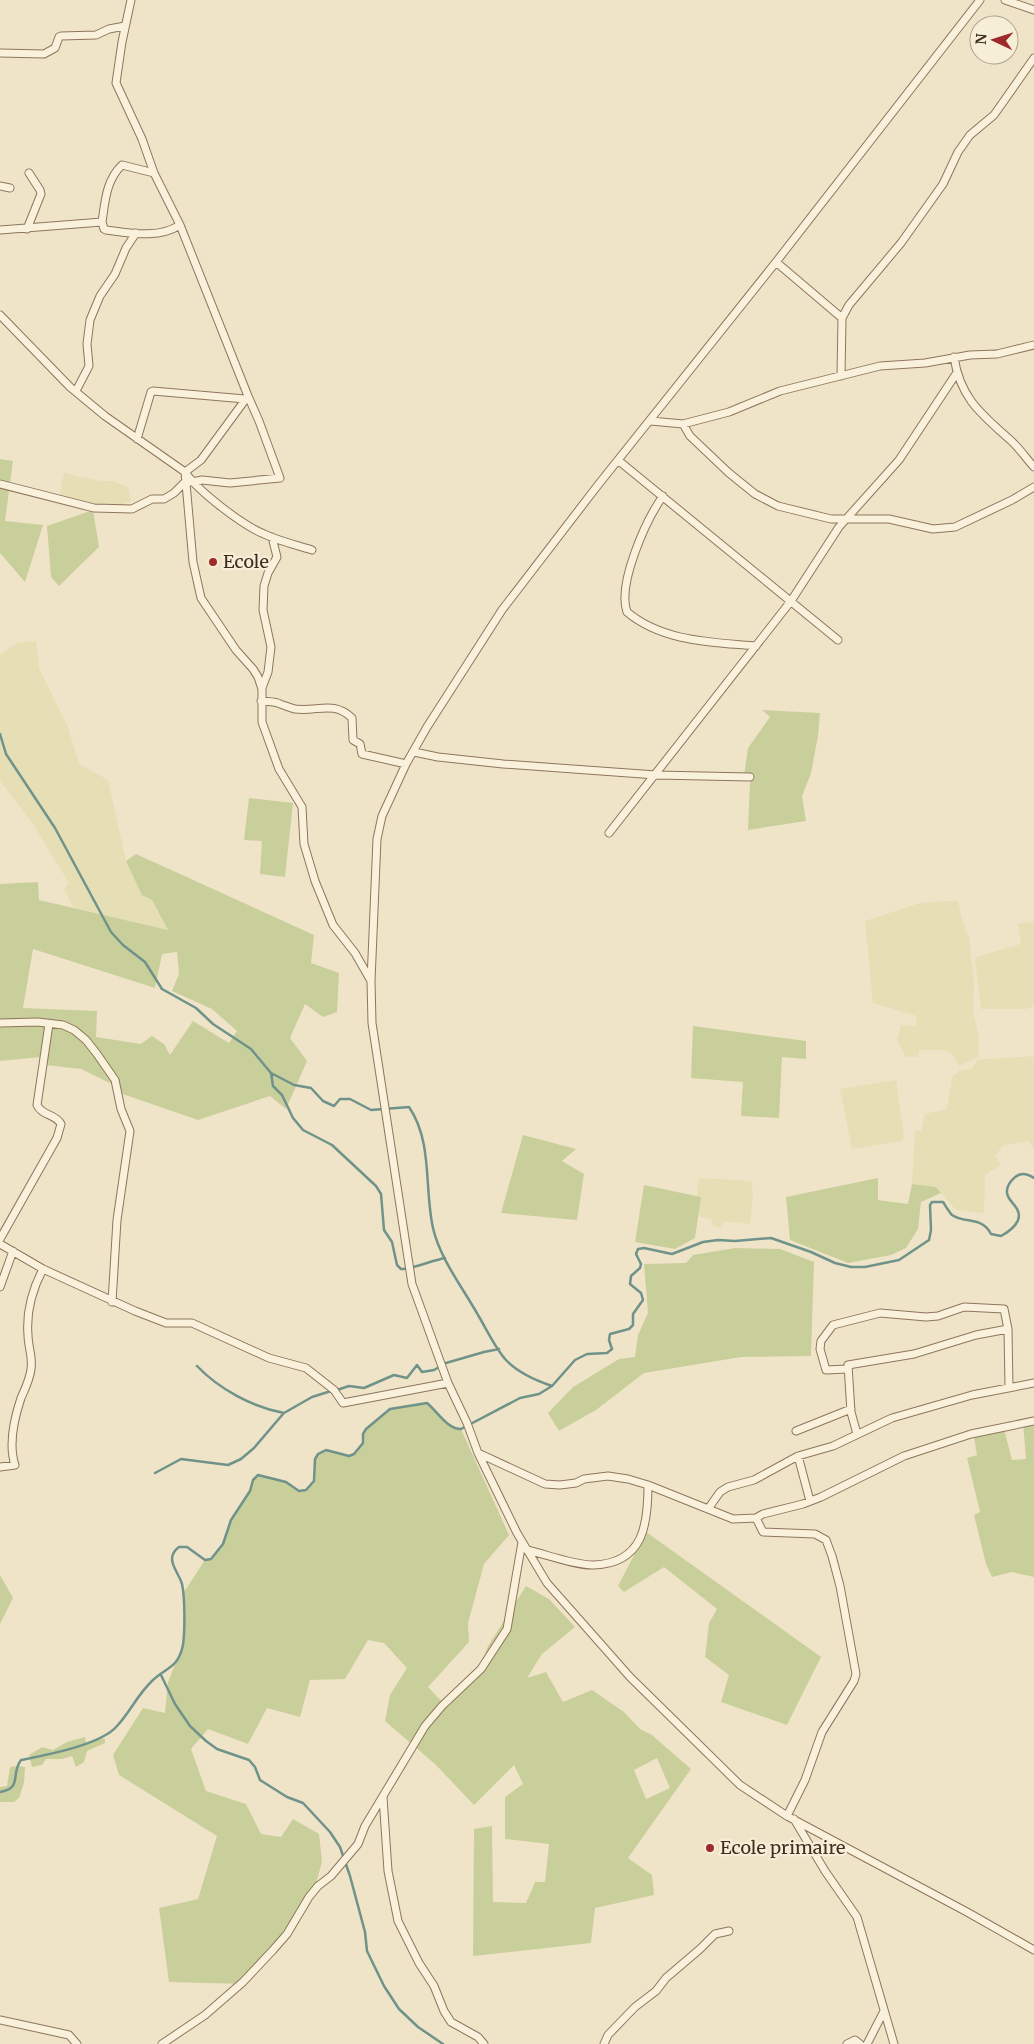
<svg xmlns="http://www.w3.org/2000/svg" width="1034" height="2044" font-family="Merriweather,serif">
	<rect width="100%" height="100%" fill="#f0e4c8"/>
	<path fill="#e6deb5" d="M64,473L100,481H113L128,487L131,501L112,508L90,506L65,498L60,494Z
		M36,641L39,668L68,727L79,764L108,780L126,861L152,900L168,930L74,908L64,890L69,883L33,824L0,781V655L17,643Z
		M948,901H958L961,916L969,938L974,982L973,1011L979,1039L978,1057L959,1066L952,1054L945,1050H919L918,1057H906L897,1040L901,1025L916,1026L917,1016L873,1003L865,921L920,903Z
		M1034,921V1006L1026,1009H981L975,961L976,957L1021,944L1018,924Z
		M1034,1056V1151L1029,1141L1004,1145L995,1155L1001,1165L985,1175L984,1213L956,1210L936,1187L912,1184L915,1131H921L925,1114L947,1109L952,1077L960,1071L972,1068L977,1060Z
		M896,1080L904,1137L901,1141L852,1149L840,1089Z
		M699,1178L751,1181L753,1192L750,1224L725,1221L720,1227L713,1226L711,1219L698,1216L701,1197L697,1196Z"/>
	<path fill="#c9cf9b" fill-rule="evenodd" d="M0,459L13,461L5,521L43,525L25,582L0,553Z
		M93,510L99,547L59,586L51,577L47,526Z
		M762,710L820,713L818,736L811,773L802,796L806,821L748,830L750,783L754,776L744,775L748,748L770,717Z
		M249,798L293,803L285,877L260,874L262,841L244,840Z
		M136,854L314,935L311,963L339,973L337,1012L323,1017L305,1004L290,1038L307,1061L286,1109L270,1096L198,1120L117,1092L116,1086L81,1069L45,1065L41,1057L0,1061V884L38,882L39,900L168,930L152,900L142,895L126,861ZM33,949L155,988L162,954L177,952L179,974L172,991L212,1009L237,1031L229,1043L193,1021L170,1055L164,1044L152,1036L141,1044L96,1037L97,1011L23,1008Z
		M693,1026L806,1041V1059L782,1057L779,1118L741,1116L743,1082L691,1078Z
		M523,1135L576,1149L562,1161L584,1174L577,1220L501,1213Z
		M878,1178V1200L908,1204L912,1184L936,1187L941,1193L921,1202L918,1229L906,1248L891,1255L848,1263L790,1240L786,1197Z
		M644,1185L701,1197L695,1238L675,1249L635,1242Z
		M735,1248L780,1249L814,1262L811,1356L741,1357L644,1373L596,1410L559,1431L548,1413L573,1387L619,1359L635,1357L638,1335L648,1313L644,1264L686,1263L693,1255Z
		M427,1403C437,1411 447,1429 461,1429L509,1535L484,1564L468,1623L469,1642L428,1687L446,1706L480,1666L488,1646L526,1586L549,1599L575,1627L542,1654L527,1678L546,1672L563,1702L592,1690L624,1712L640,1729L652,1735L691,1769L628,1858L652,1875L654,1895L595,1908L591,1943L473,1956L474,1829L492,1826L493,1902L526,1903L535,1882H545L549,1844L505,1839V1797L523,1784L514,1765L474,1805L436,1765L385,1721L390,1695L407,1668L384,1643L368,1640L345,1679L310,1680L300,1717L267,1708L248,1744L208,1729L191,1749L206,1791L246,1804L261,1834L281,1837L293,1819L319,1834L322,1862L312,1898L276,1953L246,1984L169,1982L159,1908L198,1899L217,1836L119,1775L113,1755L143,1708L165,1713L168,1682L183,1645L184,1592L205,1560L211,1559L223,1544L231,1520L250,1491L253,1480L258,1475L286,1482L299,1491L306,1490L314,1481L315,1459L321,1451L326,1450L349,1456L354,1454L363,1443V1434L366,1429L390,1409ZM657,1758L670,1788L646,1799L634,1770Z
		M1023,1423H1034V1577L1012,1572L992,1577L986,1564L974,1515L980,1512L967,1458L977,1455L973,1432L1003,1425L1012,1460L1026,1459Z
		M646,1532L821,1657L787,1725L721,1702L729,1675L705,1657L709,1623L717,1609L664,1567L624,1592L618,1586Z
		M0,1575L13,1598L0,1624Z
		M85,1737L86,1743L99,1738L105,1739V1743L87,1751L84,1762L76,1767L72,1756L62,1759H46L42,1765L32,1767L29,1755L42,1747L53,1750L67,1742Z
		M16,1766L25,1767L24,1783L19,1798L14,1802H0V1787L7,1786L10,1767Z"/>
	<g fill="none" stroke-linecap="round" stroke-linejoin="round">
		<path stroke="#6f938a" stroke-width="2.5" d="M0,734L6,754L55,828L111,932L123,945L145,962L162,989L196,1008L213,1024L251,1049L271,1073L294,1085L311,1088L323,1101L334,1106L340,1099H350L371,1110L409,1107C433,1142 424,1188 433,1228C440,1259 463,1288 478,1315C487,1330 495,1348 506,1360C518,1373 537,1381 552,1386
			M271,1073L273,1086L282,1095L293,1118L303,1130L332,1145L376,1186L381,1194L384,1230L392,1242L397,1265L401,1269C408,1270 434,1260 445,1258
			M197,1366C219,1389 252,1407 284,1413L312,1397L331,1391
			M337,1390L349,1386L364,1388L394,1375L407,1378L417,1365L422,1372L434,1370L446,1363L484,1352L499,1349
			M155,1473L181,1459L228,1465L241,1459L254,1448L283,1414
			M161,1675L175,1704L190,1726L206,1741L217,1749L249,1760L255,1767L260,1780L287,1797L303,1803L330,1832L340,1847L350,1876L365,1932L367,1951L384,1986L399,2009L418,2027L443,2044
			M0,1792C23,1788 10,1775 21,1760C46,1755 101,1745 117,1726C130,1712 138,1694 152,1681C166,1667 178,1669 183,1645C185,1631 185,1597 182,1584C180,1576 172,1567 172,1559C172,1554 175,1550 179,1547H187L205,1560L211,1559L223,1544L231,1520L250,1491L253,1480L258,1475L286,1482L299,1491L306,1490L314,1481L315,1459L318,1454L326,1450L349,1456L354,1454L363,1443V1434L366,1429L390,1409L427,1403C437,1411 447,1429 461,1429L520,1398L539,1394L552,1386L575,1360L587,1354L607,1353L612,1349L609,1340L610,1334L629,1329L633,1325V1314L643,1300L641,1293L630,1284L631,1276L640,1268L641,1264L636,1254L638,1249L644,1248L672,1254L703,1242L718,1240L735,1241L771,1238L811,1252L835,1263L851,1267H865L899,1260L929,1240L931,1230L930,1205L932,1202H943C945,1205 949,1212 952,1215C965,1224 982,1216 991,1234L1001,1236C1010,1231 1024,1221 1017,1209C1014,1203 1008,1200 1007,1193C1006,1185 1015,1174 1023,1174C1026,1174 1031,1176 1034,1178"/>
		<defs>
			<path id="street" d="M131,0L122,42L116,83L142,139L154,173
				M980,0L776,262L598,485L502,610L427,727L406,764L382,816L377,839L371,981L372,1023L412,1284L448,1383L467,1423L478,1453L517,1533L547,1583L630,1677L740,1785L787,1816L967,1912L1034,1950
				M1005,0L1034,10
				M0,53L44,54L55,48L59,37L61,36L96,35L109,29L125,26
				M0,186L10,188
				M102,222C105,202 106,180 122,165L154,173L180,225L248,396L201,460L185,472C198,491 242,525 264,534C279,541 296,545 312,550
				M27,229L41,194L40,190L29,173
				M0,230L102,222L104,229L106,230C131,233 158,239 180,225
				M776,262L842,318L841,376
				M0,315L70,387L105,416L185,472L193,562L201,598L236,650L253,669L258,677L262,689V722L279,769L302,807L304,844L315,881L333,925L355,953L371,981
				M842,318L849,305L901,243L943,184L958,152L970,135L994,115L1034,58
				M954,357C960,397 980,413 1008,438C1018,446 1025,457 1034,467
				M76,391L89,366L87,344L90,320L100,296L115,274L126,248L136,233
				M651,421L683,424L729,412L780,391L880,366L925,363L970,355L997,354L1034,345
				M683,424L690,436L729,473L755,494L778,506L831,519H889L933,529L955,527L1012,500L1034,487
				M137,439L151,392L153,391L245,399
				M619,461L838,640
				M192,482L202,480L230,483L280,478L259,421L248,396
				M0,484L94,508L132,509L152,499H164L174,493L185,482
				M663,496C646,520 617,584 627,612C663,642 712,642 756,646
				M262,688L268,672L271,647L263,610L264,586L268,573L277,557L272,537
				M261,701C267,702 275,701 280,704C286,706 290,708 295,709C318,712 333,700 352,718L353,740L360,744L362,754L406,764
				M414,752L438,757L503,764L656,775L750,777
				M609,833L791,601L839,527L899,460L956,374
				M0,1023L38,1022L63,1025L74,1030L86,1040L97,1054L115,1080L121,1109L130,1131L117,1220L112,1302
				M0,1239L57,1138L61,1124C56,1114 42,1116 37,1105L49,1024
				M0,1244L43,1269L135,1311L166,1323H192L269,1358L306,1368L334,1390L343,1403L448,1383
				M0,1287L13,1251
				M847,1369L826,1370L820,1349L821,1341L833,1325L880,1313L926,1317L938,1316L964,1307L1004,1309L1008,1329L1009,1388
				M796,1431L851,1409
				M857,1434L851,1412L848,1365L914,1354L976,1335L1008,1329
				M478,1453L545,1484L560,1485L576,1483L584,1479L608,1476L628,1479L648,1485L733,1519L756,1518L763,1514L803,1504L821,1497L904,1456L971,1434L1034,1421
				M798,1456L810,1501
				M0,1467L15,1465C8,1444 14,1419 21,1398C25,1389 30,1379 31,1369C33,1358 28,1346 28,1335C26,1311 32,1290 43,1269
				M708,1509L720,1492L728,1487L754,1480L798,1456L833,1446L892,1418L972,1395L1034,1383
				M756,1518L763,1532L815,1534L826,1540L832,1556L840,1586L856,1674L854,1681L822,1732L805,1780L787,1816
				M527,1550C545,1554 577,1566 594,1565C644,1563 648,1524 648,1485
				M383,1797L388,1871L398,1921L419,1963L434,1986L444,2011L451,2022L478,2037L484,2044
				M794,1819L825,1871L857,1917L894,2044
				M0,2020L69,2035L77,2044
				M162,2044L205,2015L243,1982L273,1950L287,1934L309,1897L318,1886L331,1876L358,1844L365,1826L425,1726L442,1706L481,1669L507,1629L522,1542
				M604,2044L608,2035L635,2007L656,1991L666,1978L700,1949L715,1934L729,1931
				M847,2044L855,2040L860,2044
				M867,2044L884,2011"/>
		</defs>
		<use href="#street" stroke="#8d765c" stroke-width="9"/>
		<use href="#street" stroke="#faf1dc" stroke-width="7"/>
	</g>
	<g fill="#9e2a2b" stroke="#f7eed8" stroke-width="2">
		<circle cx="213" cy="562" r="5"/>
		<circle cx="710" cy="1848" r="5"/>
	</g>
	<g text-anchor="middle" stroke-width="4.5" stroke-linejoin="round" paint-order="stroke">
		<g font-size="18" fill="#3d2e20" stroke="#f7eed8" text-anchor="start">
			<text x="223" y="568">Ecole</text>
			<text x="720" y="1854">Ecole primaire</text>
		</g>
	</g>
	<g transform="translate(994 40) rotate(274)"><circle r="24" fill="#f7eed8" stroke="#ada18e"/>
	<path d="M0-4L9 19L0 12L-9 19Z" fill="#9e2a2b"/>
	<text y="-8" font-size="14" font-weight="bold" text-anchor="middle" fill="#3d2e20">N</text>
	</g>
</svg>
